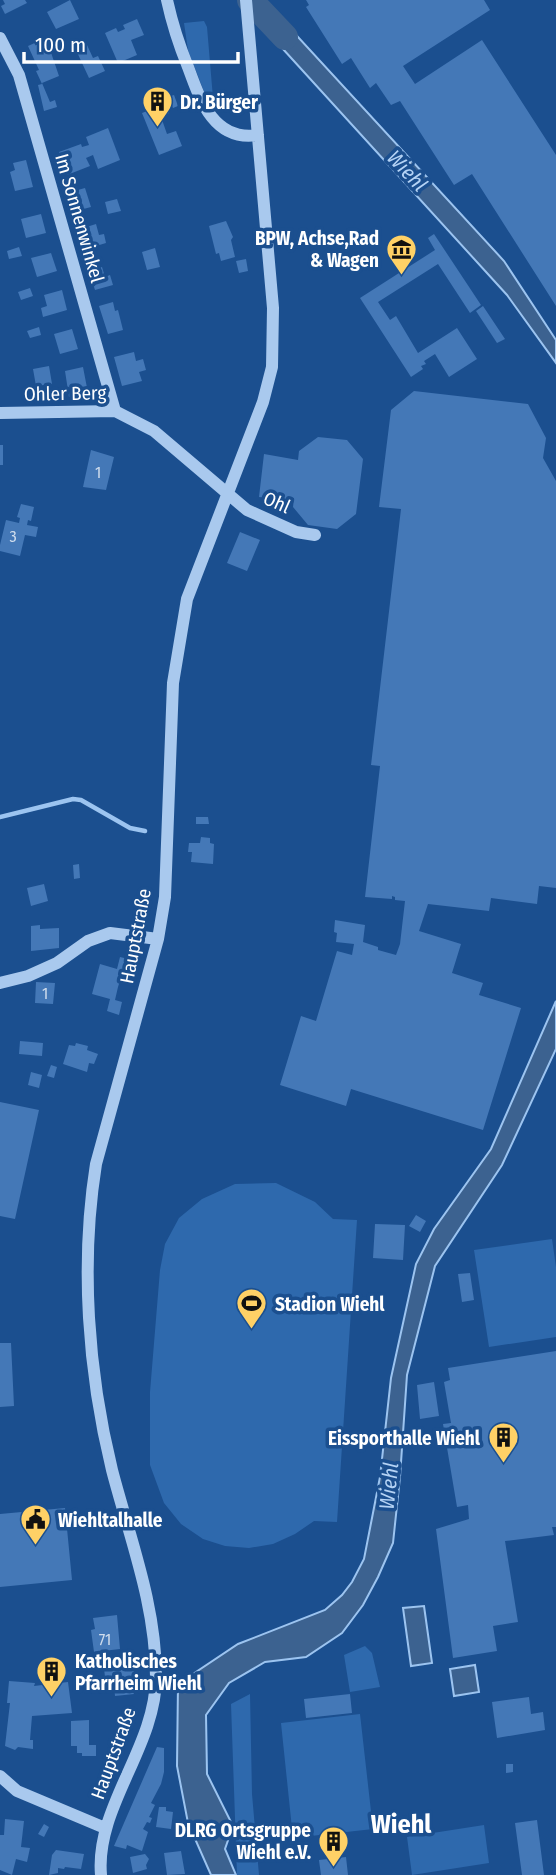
<svg xmlns="http://www.w3.org/2000/svg" width="556" height="1875" font-family="'Fira Sans Condensed',sans-serif">
	<rect width="100%" height="100%" fill="#1b4f8f"/>
	<path fill="#2e69ad" d="M204,21L207,27L213,98L208,102L188,50L184,23Z
		M276,1183L315,1202L333,1219L357,1220L337,1522L314,1521L295,1534L273,1544L249,1548L225,1546L203,1539L181,1524L164,1503L150,1465V1392L160,1270L165,1244L179,1218L202,1199L235,1184Z
		M552,1239L556,1267V1337L489,1347L474,1250Z
		M365,1646L372,1653L380,1687L350,1692L344,1655Z
		M250,1694L252,1794L259,1875H237L231,1704Z
		M360,1714L373,1829L293,1838L281,1723Z
		M484,1825L489,1863L412,1875L407,1837Z"/>
	<path fill="#3c6290" stroke="#9cc4f0" stroke-width="2" d="M259,0H264L504,261L556,340V363L507,295L262,26Z
		M556,1001V1049L502,1165L435,1266L407,1375L400,1477L393,1543L378,1577L363,1605L342,1633L306,1657L265,1662L229,1683L206,1715L207,1774L233,1826L225,1849L236,1875H211L188,1823L177,1766L178,1684L238,1644L325,1610L342,1595L352,1582L364,1559L380,1477L391,1378L416,1264L434,1229L491,1149Z
		M424,1606L432,1663L411,1666L403,1608Z
		M475,1665L479,1692L454,1696L450,1669Z"/>
	<g fill="none" stroke-linecap="round" stroke-linejoin="round">
		<path stroke="#9cc4f0" stroke-width="4.5" d="M0,817L73,799L81,800L130,828L145,831"/>
		<path stroke="#3c6290" stroke-width="26" d="M250,0L285,37"/>
	</g>
	<path fill="#4478b7" d="M3,0H25L27,3L5,14L1,6L5,4Z
		M70,0L79,19L56,29L47,12Z
		M306,0H484L490,10L403,66L415,84L482,40L556,155V306L472,174L454,185L400,101L391,105L376,83L370,88L351,58L342,64L306,7L309,5Z
		M137,19L144,35L131,40L137,55L118,63L105,33L116,28L118,32L125,29L123,25Z
		M46,38L59,76L42,83L50,102L55,100L57,107L44,111L38,85L42,84L36,71L39,70L28,46Z
		M87,45L93,58L98,56L105,71L89,78L76,50Z
		M174,95L178,106L173,108L168,97Z
		M165,104L169,113L161,117L167,134L176,131L182,146L159,155L142,113Z
		M108,128L120,160L98,169L93,155L86,158L90,166L67,175L59,152L81,144L82,147L89,145L86,137Z
		M26,160L33,187L15,191L10,172L15,170L13,163Z
		M85,188L91,207L72,212L67,193Z
		M117,199L121,211L108,214L105,202Z
		M41,214L46,233L26,238L21,219Z
		M226,221L233,237L231,240L235,257L221,261L219,253L216,254L209,226Z
		M96,224L99,235L104,234L106,243L83,250L77,230Z
		M434,234L481,305L470,313L438,264L378,302L390,320L396,316L418,353L457,328L477,359L449,377L435,354L424,361L426,364L421,366L423,369L411,377L360,298L435,250L428,238Z
		M19,247L22,256L9,259L7,251Z
		M155,248L160,267L147,270L142,252Z
		M51,253L57,271L37,277L31,258Z
		M246,259L248,271L239,273L236,261Z
		M102,267L105,277L110,275L113,285L95,290L89,271Z
		M30,288L33,296L21,300L18,292Z
		M62,290L67,310L43,317L41,308L47,306L44,295Z
		M113,302L115,311L118,310L123,330L108,334L99,306Z
		M483,306L505,339L497,343L476,311Z
		M39,327L41,335L30,338L27,331Z
		M72,329L78,349L60,354L54,334Z
		M134,352L136,361L143,359L146,370L139,372L142,381L122,386L114,357Z
		M49,366L52,384L36,386L33,369Z
		M83,367L88,393L69,397L65,371Z
		M414,391L528,404L546,438L543,458L556,481V888L539,886L537,904L491,898L489,911L428,904L419,931L461,944L452,973L483,983L479,995L521,1008L483,1130L351,1089L346,1106L280,1085L301,1016L316,1021L337,951L352,955L354,944L336,942L337,933L334,932L335,920L365,925L363,942L378,947V950L396,955L400,944L405,901L395,900V897L392,896V899L365,897L380,766L371,765L401,509L379,507L391,410Z
		M318,437L347,440L363,459L356,514L337,529L308,525L293,507L294,498H289V500L259,497L264,454L298,460L299,451Z
		M0,445H3V465H0Z
		M91,450L114,457L106,490L83,487Z
		M21,504L34,507L31,521L28,520L27,525L38,527L36,537L25,535L20,556L0,551V545L6,520L19,523L20,518L17,517Z
		M240,532L260,540L247,571L227,563Z
		M196,817H208L209,824H196Z
		M201,837L210,838V843L214,844L213,864L191,862L192,852H188L189,843H200Z
		M79,864L80,878L74,879L73,865Z
		M44,884L48,901L31,906L27,888Z
		M40,925V929L59,928V948L31,951V926Z
		M120,957L133,960L129,973L123,971L118,987L115,1000L122,1002L119,1015L107,1011L110,999L92,994L100,964L117,969Z
		M36,982L55,983L53,1004L35,1003Z
		M20,1041L43,1043L42,1056L19,1054Z
		M76,1043L88,1046L87,1050L98,1054L94,1064L89,1063L87,1072L63,1064L69,1045L75,1046Z
		M51,1065L57,1067L54,1078L47,1076Z
		M31,1072L42,1075L39,1088L28,1085Z
		M0,1102L39,1110L15,1219L0,1216Z
		M416,1215L426,1221L420,1232L409,1226Z
		M375,1224L405,1225L403,1260L373,1258Z
		M470,1273L474,1300L462,1302L458,1274Z
		M0,1343H11L14,1406L0,1407Z
		M556,1351V1527H552L554,1535L505,1541L518,1622L493,1626L497,1651L453,1658L436,1529L469,1519L468,1505L457,1507L443,1424L451,1423L444,1382L450,1380L448,1368Z
		M434,1382L439,1416L420,1419L417,1385Z
		M65,1508L72,1580L0,1587V1514Z
		M117,1615L120,1649L94,1652L91,1630L95,1629L93,1618Z
		M135,1664L136,1678H132L134,1694L115,1696L114,1685L106,1686L104,1668Z
		M9,1681L35,1683L34,1686L68,1682L72,1713L32,1716L30,1740H33V1749L18,1747L15,1750L5,1746L10,1703H7Z
		M350,1694L352,1713L306,1718L304,1699Z
		M529,1697L531,1714L543,1712L545,1730L497,1738L492,1702Z
		M89,1720V1745H96V1756H82V1753H77V1746H71V1721Z
		M157,1747L164,1748V1772L161,1784L151,1803L155,1805L149,1817L152,1818L150,1823L147,1822L143,1829L148,1832L142,1851L127,1845L126,1849L114,1846Z
		M506,1764H513V1772L506,1773Z
		M159,1807H166V1811L173,1812L171,1829L156,1827Z
		M5,1819L24,1821L21,1847L30,1848L27,1862L16,1859L12,1875L0,1870V1835H4Z
		M537,1820L544,1875H522L515,1823Z
		M44,1824L49,1827L44,1837L38,1834Z
		M56,1850L84,1854L81,1869L65,1867L64,1869L58,1868V1873L49,1875L52,1855Z
		M181,1851L185,1874L167,1875L164,1853Z
		M145,1854L149,1859L146,1865L147,1869L133,1873L130,1857Z
		M346,1857L348,1875H321L319,1860Z"/>
	<g fill="none" stroke-linecap="round" stroke-linejoin="round">
		<path stroke="#a9c9ee" stroke-width="12" d="M167,0C172,23 179,45 188,67C200,100 214,142 258,135
			M0,38L19,75L115,411
			M0,413L115,411L154,431L247,510L296,532L315,535
			M0,983L28,976L57,963L88,941L110,933L158,939
			M0,1776L17,1791L105,1828
			M101,1875C95,1807 156,1747 156,1677C156,1605 130,1539 112,1470C88,1372 80,1264 96,1164L158,939L165,897L173,683L187,599L263,402L272,367L273,308L246,0"/>
	</g>
	<defs>
		<symbol id="building-pin" viewBox="-11 -11 22 30"><path d="M0 17L-7.5 6A9.5 9.5 0 1 1 7.5 6Z" fill="#ffd166" stroke="#1b4f8f"/><path d="M-4-6H4V6H1V3H-1V6H-4ZM-2.5-4.3h1.7v1.8h-1.7ZM.8-4.3h1.7v1.8H.8ZM-2.5-1h1.7V.8h-1.7ZM.8-1h1.7V.8H.8Z" fill="#111"/></symbol>
		<symbol id="museum-pin" viewBox="-11 -11 22 30"><path d="M0 17L-7.5 6A9.5 9.5 0 1 1 7.5 6Z" fill="#ffd166" stroke="#1b4f8f"/><path d="M0-6L6-3V-2H-6V-3ZM-5-1h2V3h-2ZM-1-1h2V3h-2ZM3-1h2V3H3ZM-6 4H6V6H-6Z" fill="#111"/></symbol>
		<symbol id="stadium-pin" viewBox="-11 -11 22 30"><path d="M0 17L-7.5 6A9.5 9.5 0 1 1 7.5 6Z" fill="#ffd166" stroke="#1b4f8f"/><path d="M0-5a6.5 5 0 1 0 0 10a6.5 5 0 1 0 0-10ZM-3.5-1.8h7v3.6h-7Z" fill="#111"/></symbol>
		<symbol id="civic-pin" viewBox="-11 -11 22 30"><path d="M0 17L-7.5 6A9.5 9.5 0 1 1 7.5 6Z" fill="#ffd166" stroke="#1b4f8f"/><path d="M-.6-6.5H3V-4.5H.6V-3L4-1V1h2V6H-6V1h2V-1L-.6-3ZM-1.2 2.5V6h2.4V2.5Z" fill="#111"/></symbol>
	</defs>
	<g fill-rule="evenodd">
		<use href="#building-pin" x="140" y="84" width="35" height="47"/>
		<use href="#museum-pin" x="384" y="232" width="35" height="47"/>
		<use href="#stadium-pin" x="234" y="1286" width="35" height="47"/>
		<use href="#building-pin" x="486" y="1420" width="35" height="47"/>
		<use href="#civic-pin" x="18" y="1502" width="35" height="47"/>
		<use href="#building-pin" x="34" y="1654" width="35" height="47"/>
		<use href="#building-pin" x="316" y="1824" width="35" height="47"/>
	</g>
	<g text-anchor="middle" stroke-width="7" stroke-linejoin="round" paint-order="stroke">
		<g font-size="16" fill="#d0dded">
			<text x="98" y="478">1</text>
			<text x="13" y="542">3</text>
			<text x="45" y="999">1</text>
			<text x="105" y="1645">71</text>
		</g>
		<g font-size="19" font-weight="bold" fill="#fff" stroke="#1b4f8f" text-anchor="start">
			<text x="180" y="109">Dr. Bürger</text>
			<text x="379" y="245" text-anchor="end">BPW, Achse,Rad<tspan x="379" dy="22">&amp; Wagen</tspan></text>
			<text x="275" y="1311">Stadion Wiehl</text>
			<text x="480" y="1445" text-anchor="end">Eissporthalle Wiehl</text>
			<text x="58" y="1527">Wiehltalhalle</text>
			<text x="75" y="1668">Katholisches<tspan x="75" dy="22">Pfarrheim Wiehl</tspan></text>
			<text x="311" y="1837" text-anchor="end">DLRG Ortsgruppe<tspan x="311" dy="22">Wiehl e.V.</tspan></text>
		</g>
		<g font-size="19" fill="#fff" stroke="#1b4f8f">
			<text transform="translate(80 218) rotate(74)" y="7">Im Sonnenwinkel</text>
			<text transform="translate(65 393) rotate(-1)" y="7">Ohler Berg</text>
			<text transform="translate(277 502) rotate(24)" y="7">Ohl</text>
			<text transform="translate(135 936) rotate(-79)" y="7">Hauptstraße</text>
			<text transform="translate(113 1753) rotate(-70)" y="7">Hauptstraße</text>
		</g>
		<g font-size="21" font-style="italic" fill="#b5d3f5" stroke="#1b4f8f">
			<text transform="translate(407 171) rotate(47)" y="7">Wiehl</text>
			<text transform="translate(389 1486) rotate(-84)" y="7">Wiehl</text>
		</g>
		<g font-size="26" font-weight="bold" fill="#fff" stroke="#1b4f8f">
			<text x="401" y="1833">Wiehl</text>
		</g>
	</g>
	<path d="M24 52v10h214v-10" fill="none" stroke="#ffffff" stroke-width="3.5"/>
	<text x="35" y="52" font-size="21" fill="#ffffff" stroke="#1b4f8f" stroke-width="5" paint-order="stroke">100 m</text>
</svg>
